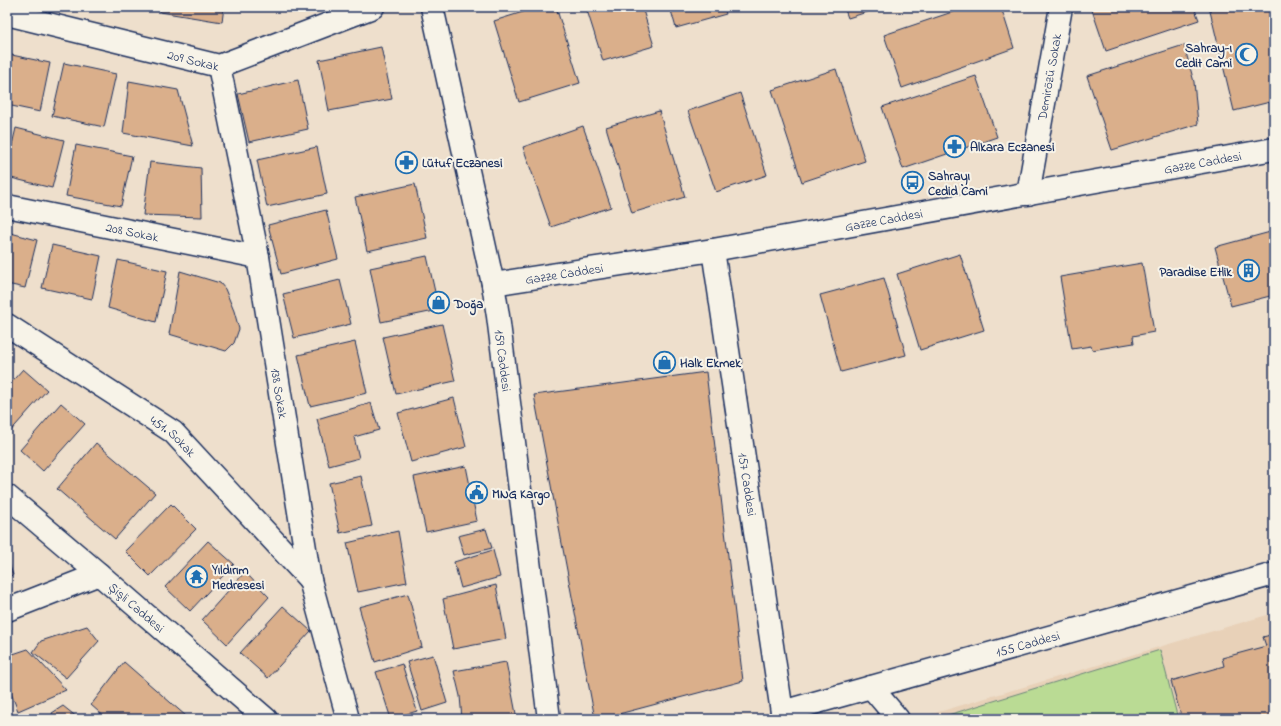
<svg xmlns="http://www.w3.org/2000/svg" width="1281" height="726" font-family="'Indie Flower',sans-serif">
	<rect width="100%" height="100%" fill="#eedfcc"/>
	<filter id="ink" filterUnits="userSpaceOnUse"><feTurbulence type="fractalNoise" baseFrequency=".025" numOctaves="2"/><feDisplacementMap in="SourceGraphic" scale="8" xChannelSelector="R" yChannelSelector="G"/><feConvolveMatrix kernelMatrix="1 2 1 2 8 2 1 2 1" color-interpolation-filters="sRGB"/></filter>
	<g filter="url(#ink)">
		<path fill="#e8d1b8" d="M1274,613V719H915L1142,652Z"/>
		<path fill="#badb94" stroke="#6a8579" d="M1160,650L1178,719H935Z"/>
		<path fill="#daaf8b" stroke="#1b2f5e" d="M161,7H224L222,22L160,12Z
			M539,7H556L580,83L519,102L494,21Z
			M586,7H642L654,46L603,61Z
			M670,7H724L726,14L676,28Z
			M844,7H883L848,18Z
			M967,7H1001L1014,48L902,88L884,35Z
			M1091,7H1194L1199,20L1106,51Z
			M1209,7H1274V101L1234,111Z
			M1184,45L1194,82L1198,124L1112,150L1087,76Z
			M381,47L392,99L329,111L319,60Z
			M7,54L50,63L40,112L7,105Z
			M64,63L116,74L104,127L52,116Z
			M836,69L865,161L802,182L772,90Z
			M976,76L997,137L903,169L882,107Z
			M298,80L308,129L249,142L238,94Z
			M129,81L178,90L193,146L123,133Z
			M740,93L767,175L716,192L688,111Z
			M659,111L685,197L632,213L606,127Z
			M583,126L611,207L551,227L523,147Z
			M16,128L64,140L52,188L7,177V166Z
			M76,145L132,156L121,206L66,196Z
			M317,147L327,194L267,207L257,160Z
			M150,162L201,168L202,217L143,215Z
			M415,184L427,238L367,251L355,197Z
			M326,210L338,259L281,274L268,225Z
			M1274,231V295L1231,306L1215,247Z
			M7,232L37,240L25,288L7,284Z
			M52,245L101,256L92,299L42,288Z
			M960,254L984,330L920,350L897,274Z
			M427,256L439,310L381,322L370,268Z
			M118,260L167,271L156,322L108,308Z
			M1142,263L1154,332L1133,336L1134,343L1092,350L1091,346L1072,349L1060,277Z
			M180,271L220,283L225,289L234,311L239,329L234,343L226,351L169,334Z
			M884,278L906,355L841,372L820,295Z
			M340,280L351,324L294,338L283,294Z
			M442,324L455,381L396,394L383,337Z
			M355,342L367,393L310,406L298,355Z
			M23,369L47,390L7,435V387Z
			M706,372L743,681L600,719H595L534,395Z
			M454,398L466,447L411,462L398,413Z
			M61,403L85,424L43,471L20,450Z
			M371,403L379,430L354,437L359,458L329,466L317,419Z
			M96,443L155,493L115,539L57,489Z
			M466,466L477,521L426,532L414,477Z
			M361,476L372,526L340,533L329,483Z
			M171,504L196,529L150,576L125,551Z
			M486,529L492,548L464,555L458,536Z
			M398,531L407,582L358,592L347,543Z
			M208,541L234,564L190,611L165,587Z
			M493,550L500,577L461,588L454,562Z
			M7,557L13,575L7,577Z
			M245,572L269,597L227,644L202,620Z
			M496,585L506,639L453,649L443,599Z
			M408,594L422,647L375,662L359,607Z
			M283,606L311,631L268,678L240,653Z
			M87,626L99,641L66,678L33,652L41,641Z
			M1274,634V719H1182L1171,681L1224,666L1222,658L1266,646L1263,637Z
			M28,649L66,690L18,711L7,683V656Z
			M433,655L447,703L422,711L407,662Z
			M124,662L186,716L184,719H107L91,705Z
			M506,662L517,719H462L460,696L454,671Z
			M402,664L417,711L391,719L376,672Z
			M63,706L78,718L79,719H54L52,713Z"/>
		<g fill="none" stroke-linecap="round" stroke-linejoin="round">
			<defs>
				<g id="minor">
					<path id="s1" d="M432,7L493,284L498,316L549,719"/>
					<path id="s2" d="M7,14L219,66L373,7"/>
					<path id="s3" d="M219,66L258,257L310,580L348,719"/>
					<path id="s4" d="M1028,194L1061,7"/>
					<path id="s5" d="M7,206L258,257"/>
					<path id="s6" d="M713,250L783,719"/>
					<path id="s7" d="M7,325L173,432L310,580"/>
					<path id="s8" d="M7,496L99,574L266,719"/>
					<path d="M7,610L99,574"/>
					<path d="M871,687L898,719"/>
					<path id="s9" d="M782,712L1274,574"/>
				</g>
				<g id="major">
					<path id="s10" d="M493,284L713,250L1274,149"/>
				</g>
			</defs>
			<use href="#minor" stroke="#1b2f5e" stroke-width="25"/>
			<use href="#major" stroke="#1b2f5e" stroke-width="25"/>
			<use href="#minor" stroke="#f7f3e8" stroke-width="22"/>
			<use href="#major" stroke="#f7f3e8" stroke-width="22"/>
		</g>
	</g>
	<defs>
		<symbol id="mosque-ring" viewBox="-11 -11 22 22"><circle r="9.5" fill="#f7f3e8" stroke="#1f6fb2" stroke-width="1.5"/><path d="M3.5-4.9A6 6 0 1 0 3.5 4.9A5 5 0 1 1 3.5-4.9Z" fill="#1f6fb2"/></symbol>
		<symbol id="pharmacy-ring" viewBox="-11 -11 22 22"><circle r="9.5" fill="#f7f3e8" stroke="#1f6fb2" stroke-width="1.5"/><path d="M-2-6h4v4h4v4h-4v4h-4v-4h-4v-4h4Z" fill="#1f6fb2"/></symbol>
		<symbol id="bus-ring" viewBox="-11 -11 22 22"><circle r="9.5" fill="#f7f3e8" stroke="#1f6fb2" stroke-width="1.5"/><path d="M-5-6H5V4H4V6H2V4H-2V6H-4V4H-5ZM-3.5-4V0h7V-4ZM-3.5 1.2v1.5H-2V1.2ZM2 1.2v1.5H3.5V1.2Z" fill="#1f6fb2"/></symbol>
		<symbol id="building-ring" viewBox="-11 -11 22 22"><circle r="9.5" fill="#f7f3e8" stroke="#1f6fb2" stroke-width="1.5"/><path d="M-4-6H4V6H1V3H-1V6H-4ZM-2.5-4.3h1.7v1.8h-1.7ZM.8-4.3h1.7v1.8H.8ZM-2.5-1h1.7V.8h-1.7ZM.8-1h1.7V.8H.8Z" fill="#1f6fb2"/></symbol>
		<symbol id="shop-ring" viewBox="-11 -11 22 22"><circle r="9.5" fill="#f7f3e8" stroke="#1f6fb2" stroke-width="1.5"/><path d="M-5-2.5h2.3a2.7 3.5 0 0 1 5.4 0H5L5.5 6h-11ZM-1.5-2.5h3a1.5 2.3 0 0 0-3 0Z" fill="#1f6fb2"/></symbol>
		<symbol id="civic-ring" viewBox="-11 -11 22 22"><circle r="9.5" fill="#f7f3e8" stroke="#1f6fb2" stroke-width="1.5"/><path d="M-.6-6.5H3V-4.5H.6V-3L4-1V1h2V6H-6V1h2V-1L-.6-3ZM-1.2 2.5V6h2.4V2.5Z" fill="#1f6fb2"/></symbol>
		<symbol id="temple-ring" viewBox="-11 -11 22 22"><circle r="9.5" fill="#f7f3e8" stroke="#1f6fb2" stroke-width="1.5"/><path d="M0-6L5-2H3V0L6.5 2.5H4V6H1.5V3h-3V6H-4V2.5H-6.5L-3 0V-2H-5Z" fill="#1f6fb2"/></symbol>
	</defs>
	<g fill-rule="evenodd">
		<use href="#mosque-ring" x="1234" y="42" width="25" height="25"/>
		<use href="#pharmacy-ring" x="942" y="134" width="25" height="25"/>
		<use href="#pharmacy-ring" x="394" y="150" width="25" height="25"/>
		<use href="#bus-ring" x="900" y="170" width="25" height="25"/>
		<use href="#building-ring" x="1236" y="258" width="25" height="25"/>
		<use href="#shop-ring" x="426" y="290" width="25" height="25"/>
		<use href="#shop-ring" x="652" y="350" width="25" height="25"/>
		<use href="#civic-ring" x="464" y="480" width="25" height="25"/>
		<use href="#temple-ring" x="184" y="564" width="25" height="25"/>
	</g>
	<g text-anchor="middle" stroke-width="4" stroke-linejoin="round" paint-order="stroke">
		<g font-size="13" font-weight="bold" fill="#1b2f5e" stroke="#f7f3e8" text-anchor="start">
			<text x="1232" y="52" text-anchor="end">Sahray-ı<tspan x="1232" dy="15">Cedit Cami</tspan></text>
			<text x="970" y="151">Alkara Eczanesi</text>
			<text x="422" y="167">Lütuf Eczanesi</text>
			<text x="928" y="180">Sahrayı<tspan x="928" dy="15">Cedid Cami</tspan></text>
			<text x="1232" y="276" text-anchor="end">Paradise Etlik</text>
			<text x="454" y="308">Doğa</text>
			<text x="680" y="367">Halk Ekmek</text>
			<text x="492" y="498">MNG Kargo</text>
			<text x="212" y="574">Yıldırım<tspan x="212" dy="15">Medresesi</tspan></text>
		</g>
		<g font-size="13" fill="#1b2f5e" stroke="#f7f3e8">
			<text dy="5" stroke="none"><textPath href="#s2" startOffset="192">209 Sokak</textPath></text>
			<text dy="5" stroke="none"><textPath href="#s4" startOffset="119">Demirözü Sokak</textPath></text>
			<text dy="5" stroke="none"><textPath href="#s10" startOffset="720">Gazze Caddesi</textPath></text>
			<text dy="5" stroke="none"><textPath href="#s10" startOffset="396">Gazze Caddesi</textPath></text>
			<text dy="5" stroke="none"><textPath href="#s5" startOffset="128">208 Sokak</textPath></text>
			<text dy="5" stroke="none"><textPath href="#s10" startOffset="72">Gazze Caddesi</textPath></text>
			<text dy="5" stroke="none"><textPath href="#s1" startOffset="361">159 Caddesi</textPath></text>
			<text dy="5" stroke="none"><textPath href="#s3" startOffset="333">138 Sokak</textPath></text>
			<text dy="5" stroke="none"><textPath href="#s7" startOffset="200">451. Sokak</textPath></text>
			<text dy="5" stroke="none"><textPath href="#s6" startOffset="237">157 Caddesi</textPath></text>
			<text dy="5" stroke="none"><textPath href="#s8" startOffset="171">Şişli Caddesi</textPath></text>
			<text dy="5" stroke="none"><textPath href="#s9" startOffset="255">155 Caddesi</textPath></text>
		</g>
	</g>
	<rect width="1281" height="726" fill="none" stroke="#f7f3e8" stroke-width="24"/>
	<rect x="12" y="12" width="1257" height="702" fill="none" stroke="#1b2f5e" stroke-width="1.5" filter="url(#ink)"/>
</svg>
